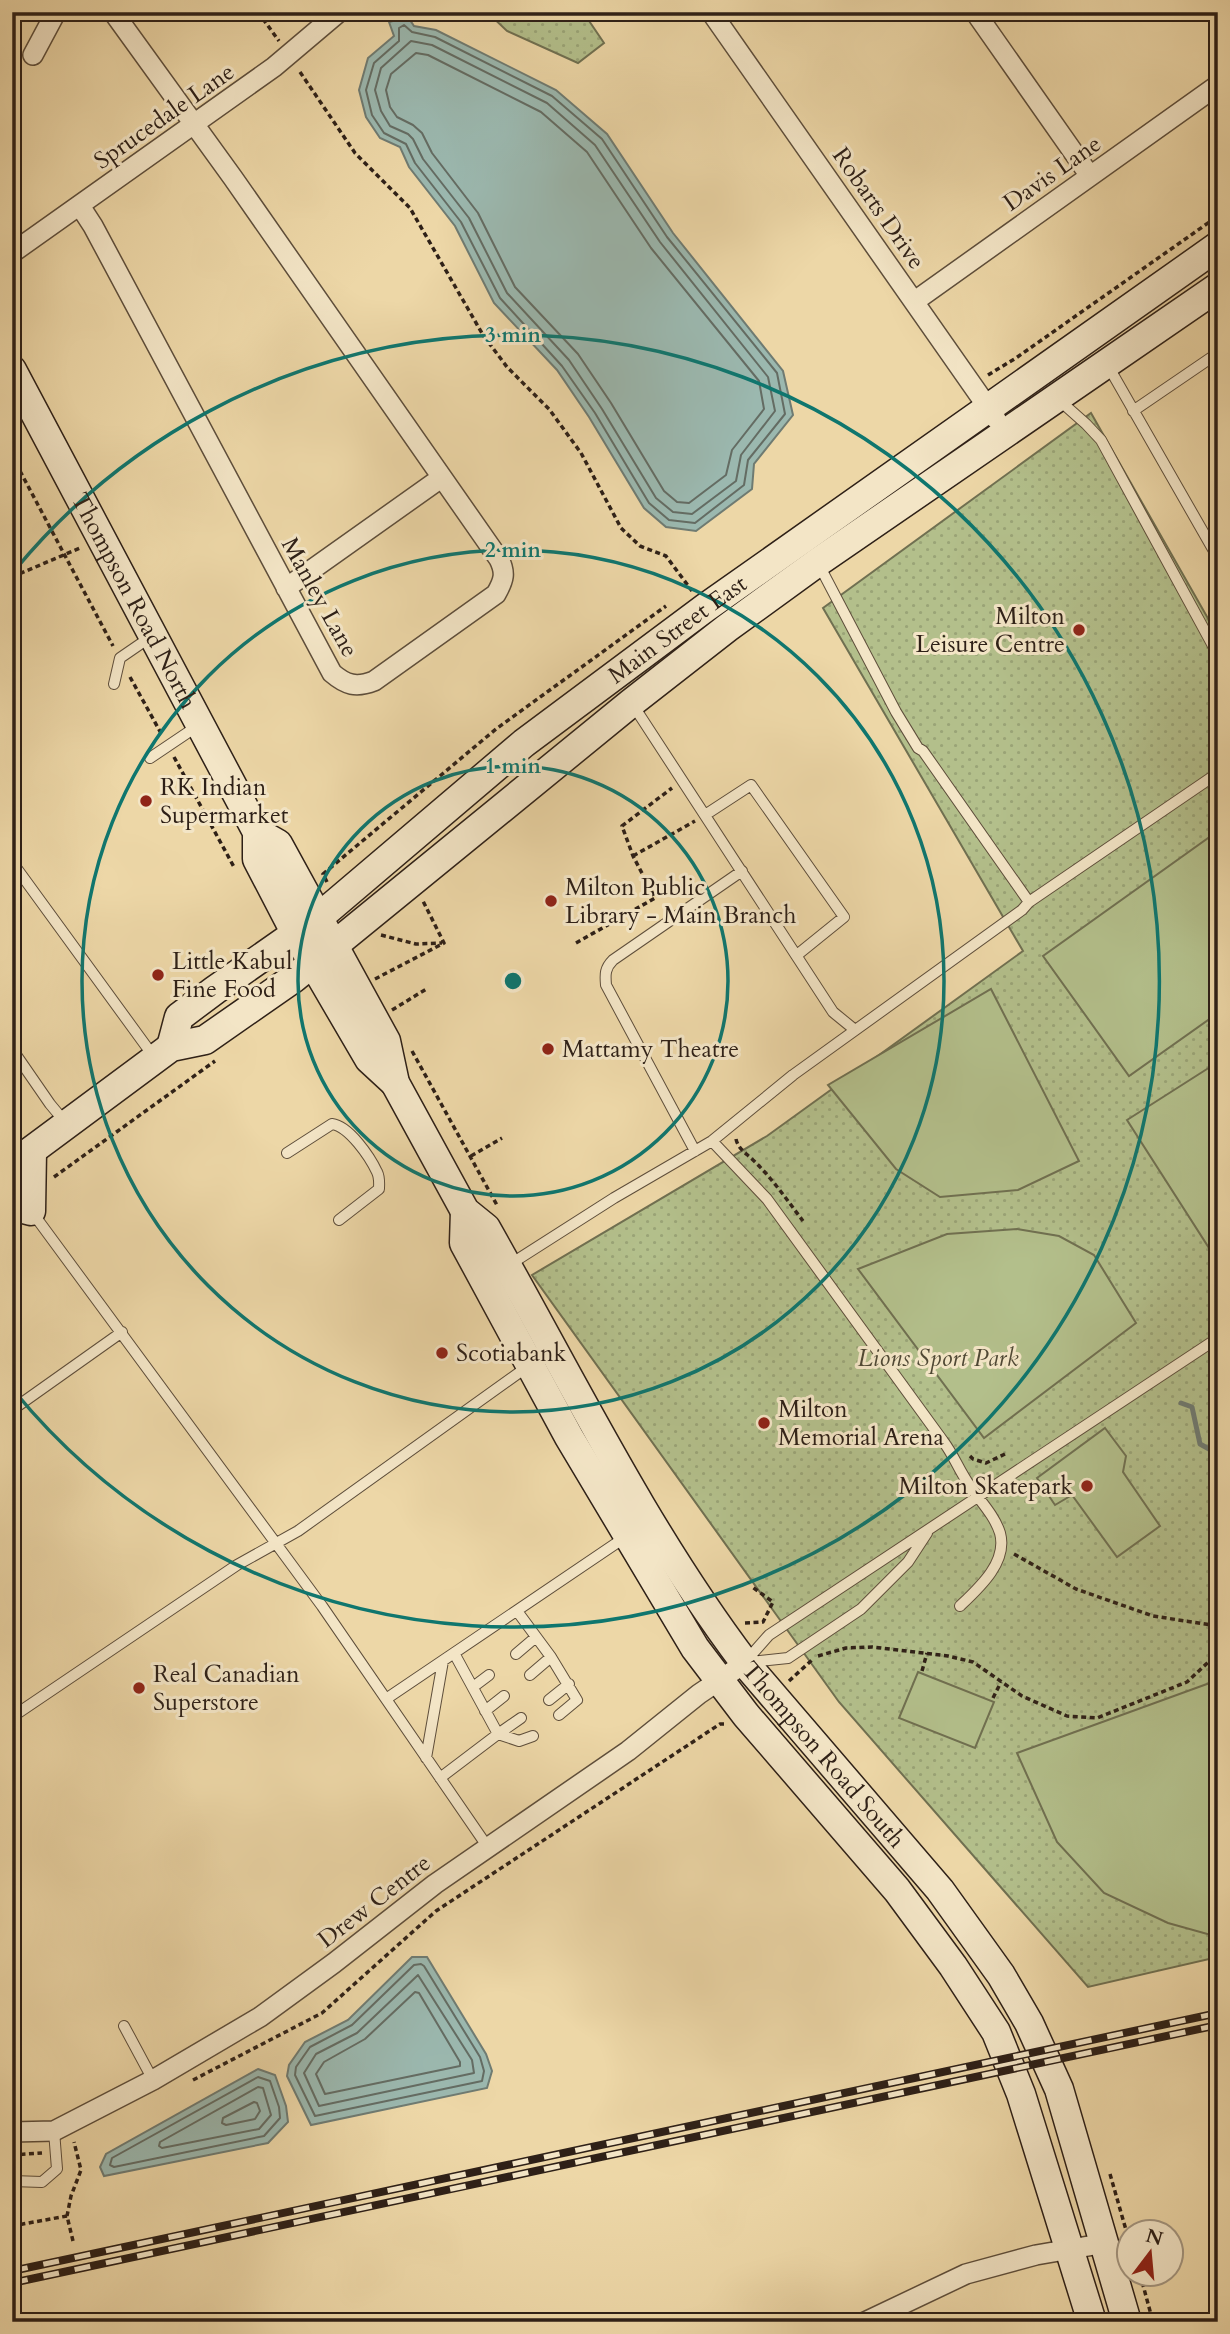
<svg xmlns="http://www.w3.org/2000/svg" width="1230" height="2334" font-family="Cardo,serif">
	<defs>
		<pattern id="park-dots" width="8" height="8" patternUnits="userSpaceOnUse" patternTransform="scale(1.75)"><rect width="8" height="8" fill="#b3bf8b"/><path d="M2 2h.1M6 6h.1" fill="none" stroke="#9aa477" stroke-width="1.8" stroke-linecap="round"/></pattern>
	</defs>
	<rect width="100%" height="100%" fill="#edd7a7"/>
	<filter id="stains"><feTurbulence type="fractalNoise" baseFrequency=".00286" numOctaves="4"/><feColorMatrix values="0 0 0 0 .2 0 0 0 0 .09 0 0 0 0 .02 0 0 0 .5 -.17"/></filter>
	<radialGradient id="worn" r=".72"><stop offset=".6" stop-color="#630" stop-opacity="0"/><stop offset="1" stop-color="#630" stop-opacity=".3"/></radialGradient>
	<path fill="url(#park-dots)" stroke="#707051" stroke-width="2" d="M487,12H583L604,43L578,63L507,31Z
		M1091,413L1218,636V1957L1088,1987L839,1702L532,1275L767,1136L1023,951L823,608Z"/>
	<path fill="#b3bf8b" stroke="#707051" stroke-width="2" d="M1218,831V1013L1129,1076L1043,956Z
		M991,989L1079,1161L1018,1190L940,1197L896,1169L828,1085Z
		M1218,1062V1262L1127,1120Z
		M1017,1229L1059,1236L1094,1255L1136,1323L984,1438L858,1269L947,1234Z
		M1105,1428L1126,1456L1123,1472L1160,1526L1117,1557L1072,1495L1055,1505L1037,1478Z
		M918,1672L994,1702L975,1748L899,1718Z
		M1218,1680V1937L1168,1923L1104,1893L1057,1842L1017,1753Z"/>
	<path fill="#9bb8af" stroke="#6f7b72" stroke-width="2" d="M408,17L414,26L436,30L556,90L607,134L673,233L783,371L793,415L754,464L752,489L696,531L666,527L644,508L589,417L557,370L494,303L455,226L409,167L400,147L380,138L366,117L359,90L368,58L394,36L389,22Z
		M412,1957H427L486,2054L492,2071L487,2088L311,2125L287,2076L289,2065L305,2042L348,2020Z
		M258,2069L275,2075L286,2106L288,2122L268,2143L104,2176L100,2167L106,2154Z"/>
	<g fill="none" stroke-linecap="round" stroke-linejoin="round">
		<path stroke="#646c63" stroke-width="2" d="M404,25L412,32L435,37L552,96L602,139L667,237L777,373L785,414L748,460L744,485L695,523L669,520L649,503L595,413L562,366L500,298L461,222L415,163L406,144L384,133L372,115L366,90L374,63L399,41V28Z
			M411,41L432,45L547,103L595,145L660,242L768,377L775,411L741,455L736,481L692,514L673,512L656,498L602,409L569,360L507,293L469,218L423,159L413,139L408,134L390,126L381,111L375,90L381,68Z
			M416,53L428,55L541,112L587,152L651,248L759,381L764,409L732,450L726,475L689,503L677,502L664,491L611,403L578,354L515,287L478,213L432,153L422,133L413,125L397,117L390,107L386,90L391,74Z
			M421,1964L424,1966L480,2057L484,2071L482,2081L315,2116L295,2075L296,2067L310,2047L352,2025L414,1965Z
			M418,1975L472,2060L474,2073L319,2106L304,2073L316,2054L357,2033Z
			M415,1992L419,1993L460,2062V2066L325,2094L316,2074L324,2062L365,2039Z
			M258,2077L270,2081L279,2107L280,2118L264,2136L114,2167L110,2165L112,2158Z
			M258,2087L263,2088L271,2115L259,2129L162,2148L159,2146L160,2142Z
			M254,2102L257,2103L260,2111L255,2119L226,2125L222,2123L223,2118Z"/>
		<path stroke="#6f7b72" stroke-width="5" d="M1181,1403L1192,1407L1200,1444L1218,1454"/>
		<defs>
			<path id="lane" d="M1107,364L1218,558
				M1059,400L1086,424L1101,440L1218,655
				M1133,411L1218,353
				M818,563L896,712L918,748L923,751L1029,902
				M114,684L120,658L152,636
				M633,705L833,1012L855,1030
				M150,758L199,725
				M705,815L751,785L844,917L797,955
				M12,862L154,1057
				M12,1049L50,1104L65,1122
				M712,1141L767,1199L943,1441C953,1454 959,1470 968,1483C978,1499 994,1514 1000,1533C1008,1562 979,1588 960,1606
				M695,1151L606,985C605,974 605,968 613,960L742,871
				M287,1153L332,1124C349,1126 370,1157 377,1172C380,1178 379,1184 379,1189L339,1220
				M32,1212L322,1606L487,1846
				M509,1265L614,1198L712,1141L793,1075L1022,910L1029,902L1218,773
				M12,1410L122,1332
				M517,1611L551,1657L577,1700L559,1715
				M516,1654L536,1637
				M746,1661L769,1635L1218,1338
				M751,1662L788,1658L861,1609L908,1562L927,1533
				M530,1675L551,1657
				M473,1687L489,1675
				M386,1699L627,1536
				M549,1700L569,1684
				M485,1711L504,1696
				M12,1717L237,1565L298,1531L527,1367
				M498,1734L519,1741L533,1736
				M498,1734L521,1718
				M426,1758L443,1661
				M440,1778L498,1734L454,1653
				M124,2026L153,2080
				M12,2181L42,2182L57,2169L54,2131"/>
			<path id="street" d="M711,12L996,419
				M975,12L1090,176
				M33,55L56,12
				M80,206L93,226L332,673C346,685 356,688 374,681L496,594C504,580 506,573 499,559L233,178L113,12
				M12,253L274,67L339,12
				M915,301L1218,85
				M286,588L441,478
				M12,2132L54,2131L153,2080L260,2017L334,1963L435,1884L628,1751L699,1694L745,1663
				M865,2322L966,2274L1036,2255L1106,2243"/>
			<g id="secondary">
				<path id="s1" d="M12,370L257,832V859L296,934L369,1059L395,1083"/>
				<path id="s2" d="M257,832L278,844L386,1041L395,1083L465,1211L486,1228C569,1374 643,1528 745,1663L940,1890L1001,1975L1029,2023L1059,2089L1127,2322"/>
				<path id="s3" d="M171,1047L179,1017L215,990L318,918L524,743L705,608L1218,246"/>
				<path d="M12,1165L171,1047L205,1040L294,978L631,703L727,628L818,562L1218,287"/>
				<path d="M12,1206L31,1211L32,1151"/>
				<path d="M465,1211L464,1243L569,1437L695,1648L746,1715L897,1890L953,1966L996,2032L1021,2094L1092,2322"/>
			</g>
		</defs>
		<use href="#lane" stroke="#5e4e3b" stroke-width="12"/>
		<use href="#street" stroke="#5e4e3b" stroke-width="22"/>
		<use href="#secondary" stroke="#2e2017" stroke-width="31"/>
		<path stroke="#2e2017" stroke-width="3.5" stroke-dasharray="5 3.5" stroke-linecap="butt" d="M258,12L279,41
			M300,72L355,153L410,208L483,335L507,367L549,409L581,453L621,528L640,546L666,556L692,591
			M988,375L1016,358L1218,216
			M12,456L113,646
			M12,577L80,548
			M130,677L162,735
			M174,757L234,867
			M633,856L695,821
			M327,882L323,874L496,729L666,606
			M381,935L416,944L442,943
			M576,943L655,898L633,856L622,826L672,788
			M375,979L444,943L423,901
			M392,1010L428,988
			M412,1051L498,1207
			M736,1139C738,1149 746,1153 753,1160C772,1178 787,1200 803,1221
			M471,1156L502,1138
			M54,1177L215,1061
			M970,1456L973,1459L986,1463L1005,1454
			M1014,1554L1076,1589L1153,1616L1218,1626
			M745,1623L763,1622L773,1602L751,1586
			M818,1656L846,1648L872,1647L948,1656L973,1662L1022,1696L1067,1716L1097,1718L1187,1682L1218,1653
			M922,1671L927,1653
			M789,1681L812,1660
			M993,1698L1001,1682
			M193,2080L322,2013L436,1911L720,1724H724
			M12,2155L42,2153
			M1110,2174L1128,2237
			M12,2226L67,2216
			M73,2241L67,2216L71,2196L81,2170L74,2142
			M1140,2274L1153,2322"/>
		<use href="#lane" stroke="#f3e5c6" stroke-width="10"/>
		<use href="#street" stroke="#f3e5c6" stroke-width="19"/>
		<use href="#secondary" stroke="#f3e5c6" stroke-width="28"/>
		<defs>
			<path id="rail" d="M12,2271L1218,2013
				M12,2283L1218,2025"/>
		</defs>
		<use href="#rail" stroke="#2e2017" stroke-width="8"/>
		<use href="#rail" stroke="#f3e5c6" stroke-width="5" stroke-dasharray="16" stroke-linecap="butt"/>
	</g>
	<g fill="none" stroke="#0f766e" stroke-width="3.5">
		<circle cx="513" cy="981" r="215"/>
		<circle cx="513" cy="981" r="431"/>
		<path d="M15 570A646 646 0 1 1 15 1392"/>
	</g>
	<g fill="#8f2418" stroke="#f3e5c6" stroke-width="2.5">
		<circle cx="1079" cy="630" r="7"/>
		<circle cx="146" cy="801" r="7"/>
		<circle cx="551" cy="901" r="7"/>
		<circle cx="158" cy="975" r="7"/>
		<circle cx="548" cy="1049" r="7"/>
		<circle cx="442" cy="1353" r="7"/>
		<circle cx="764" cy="1423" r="7"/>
		<circle cx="1087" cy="1486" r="7"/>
		<circle cx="139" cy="1688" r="7"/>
	</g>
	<g text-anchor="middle" stroke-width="6" stroke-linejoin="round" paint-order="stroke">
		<g font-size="24" fill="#2e2017" stroke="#f3e5c6">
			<text transform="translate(164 116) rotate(-35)" y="8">Sprucedale Lane</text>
			<text transform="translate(1052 173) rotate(-35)" y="8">Davis Lane</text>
			<text transform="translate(879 208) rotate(55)" y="8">Robarts Drive</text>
			<text transform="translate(320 597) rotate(61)" y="8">Manley Lane</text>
			<text dy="8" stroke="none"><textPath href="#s1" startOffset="261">Thompson Road North</textPath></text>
			<text dy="8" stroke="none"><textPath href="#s3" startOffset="663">Main Street East</textPath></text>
			<text dy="8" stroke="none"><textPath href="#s2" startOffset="1092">Thompson Road South</textPath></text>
			<text transform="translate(374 1901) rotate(-38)" y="8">Drew Centre</text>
		</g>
		<g font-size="24" fill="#2e2017" stroke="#f3e5c6" text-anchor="start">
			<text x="1065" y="624" text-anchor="end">Milton<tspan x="1065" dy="28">Leisure Centre</tspan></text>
			<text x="160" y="795">RK Indian<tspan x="160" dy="28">Supermarket</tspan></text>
			<text x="565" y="895">Milton Public<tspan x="565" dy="28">Library - Main Branch</tspan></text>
			<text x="172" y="969">Little Kabul<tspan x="172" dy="28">Fine Food</tspan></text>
			<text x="562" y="1057">Mattamy Theatre</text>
			<text x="456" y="1361">Scotiabank</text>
			<text x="778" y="1417">Milton<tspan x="778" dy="28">Memorial Arena</tspan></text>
			<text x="1073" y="1494" text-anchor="end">Milton Skatepark</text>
			<text x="153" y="1682">Real Canadian<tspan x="153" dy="28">Superstore</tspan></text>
		</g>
		<g font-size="24" font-style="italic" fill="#4f4834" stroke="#f3e5c6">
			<text x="938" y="1366">Lions Sport Park</text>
		</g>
	</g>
	<circle cx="513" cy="981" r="10" fill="#0f766e" stroke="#f3e5c6" stroke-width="3.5"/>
	<g font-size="21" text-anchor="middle" font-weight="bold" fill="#0f766e" stroke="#f3e5c6" stroke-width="6" stroke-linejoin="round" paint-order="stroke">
		<text x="513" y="342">3 min</text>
		<text x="513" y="557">2 min</text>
		<text x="513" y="773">1 min</text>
	</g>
	<rect width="1230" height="2334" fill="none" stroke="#edd7a7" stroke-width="42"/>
	<rect x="14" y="14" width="1202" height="2306" fill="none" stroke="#2e2017" stroke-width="3.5"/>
	<rect x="21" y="21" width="1188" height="2292" fill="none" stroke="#2e2017" stroke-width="2"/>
	<g transform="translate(1150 2253) rotate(16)"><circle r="33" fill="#f3e5c6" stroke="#a49680" stroke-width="2"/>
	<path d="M0-5L12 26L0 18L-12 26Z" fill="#8f2418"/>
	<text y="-10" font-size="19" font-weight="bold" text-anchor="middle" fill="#2e2017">N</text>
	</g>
	<rect width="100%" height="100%" filter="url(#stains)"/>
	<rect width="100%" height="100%" fill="url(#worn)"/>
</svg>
